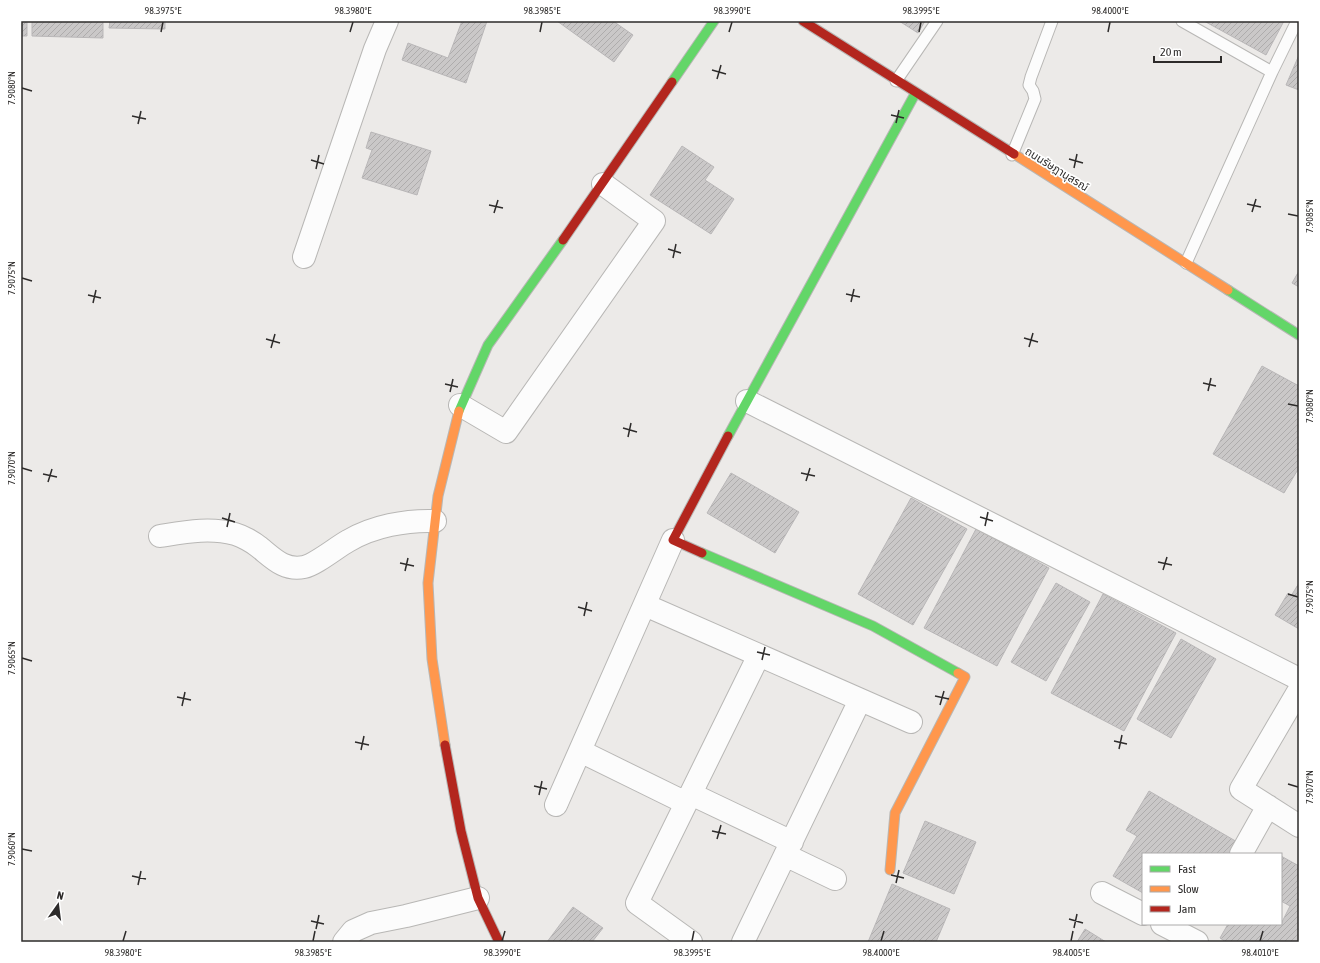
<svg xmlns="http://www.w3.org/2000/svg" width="1320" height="963" font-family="'Asap Condensed','Noto Sans Thai',sans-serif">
	<defs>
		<pattern id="building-hatch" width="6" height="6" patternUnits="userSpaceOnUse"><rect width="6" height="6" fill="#cac8c8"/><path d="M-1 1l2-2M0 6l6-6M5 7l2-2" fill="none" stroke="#aeacac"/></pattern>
	</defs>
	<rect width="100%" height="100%" fill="#eceae8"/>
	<path fill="url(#building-hatch)" stroke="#b9b7b8" d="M21,21H27V36H21Z
		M32,21H103V38L32,36Z
		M110,21H165V29L109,28Z
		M462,21H487L466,83L402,60L408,43L448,58Z
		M557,21H613L633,35L614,62Z
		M899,21H925L918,33Z
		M1204,21H1284L1266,55Z
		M1299,55V90L1286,85Z
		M371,132L431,151L417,195L362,178L372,150L366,148Z
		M682,146L714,167L705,180L734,199L711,234L650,195Z
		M1299,271V287L1292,283Z
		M1262,366L1299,386V471H1297L1284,493L1213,454Z
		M731,473L799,512L775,553L707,513Z
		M911,498L967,529L913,625L858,594Z
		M976,529L1049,568L997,666L924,628Z
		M1056,583L1090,602L1046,681L1011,662Z
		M1299,583V629L1275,615L1288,593L1291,596Z
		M1103,594L1176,633L1124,731L1051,693Z
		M1181,639L1216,659L1171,738L1137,719Z
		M1149,791L1239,843L1232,854H1143V893L1113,876L1137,836L1126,830Z
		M925,821L976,842L954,894L903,873Z
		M1281,856L1299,866V942H1226L1220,938L1228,924H1281L1290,906L1281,901Z
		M892,884L950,909L936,942H868Z
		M573,907L603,928L592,942H547Z
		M1085,929L1106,942H1077Z"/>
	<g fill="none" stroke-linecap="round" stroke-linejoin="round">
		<defs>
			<path id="lane" d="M1182,21L1272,72
				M896,81L937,21
				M1012,155L1035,99L1033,91L1029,85L1031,77L1052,21
				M1186,263L1272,72L1297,21"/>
			<path id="street" d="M304,257L375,49L387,21
				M747,401L1299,679
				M460,405L506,432L654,221L603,184
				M160,536C185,532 210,527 235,534C242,536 253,542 259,547C273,558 284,571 304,567C315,565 337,547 348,541C373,526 406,520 435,521
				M645,605L911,722
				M1299,690L1241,789L1299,826
				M580,751L686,803
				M691,794L792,842
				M556,805L673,540
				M1241,854L1268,806
				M785,855L835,879
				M1102,893L1143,914
				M1162,924L1197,942
				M344,942L353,931L371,923L406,916L478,898
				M691,942L637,903L759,655
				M743,942L860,700"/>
			<path id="fast" d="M672,82L714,21
				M1228,290L1299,335
				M459,411L488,345L563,240
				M728,436L915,94
				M702,553L873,626L958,673"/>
			<path id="slow" d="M1014,154L1228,290
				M445,745L432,659L428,583L438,496L459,411
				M890,870L895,813L965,677L958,673"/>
			<path id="jam" d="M803,21L1014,154
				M563,240L672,82
				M702,553L673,540L728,436
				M445,745L461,831L478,898L499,942"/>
		</defs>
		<use href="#lane" stroke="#b8b7b5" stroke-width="13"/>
		<use href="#street" stroke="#b8b7b5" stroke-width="24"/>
		<use href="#fast" stroke="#b8b7b5" stroke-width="11"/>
		<use href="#slow" stroke="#b8b7b5" stroke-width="11"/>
		<use href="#jam" stroke="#b8b7b5" stroke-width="11"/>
		<use href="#lane" stroke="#fcfcfc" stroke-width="11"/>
		<use href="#street" stroke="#fcfcfc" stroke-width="22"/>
		<use href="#fast" stroke="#63d668" stroke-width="9"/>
		<use href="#slow" stroke="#ff974d" stroke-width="9"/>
		<use href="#jam" stroke="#b3261e" stroke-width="9"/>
	</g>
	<path fill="none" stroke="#2d2b2a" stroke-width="1.5" d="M161,32L163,22M350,32L353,22M540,32L542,22M729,32L732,22M919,32L921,22M1108,32L1110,22M712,70L726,74M717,79L721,65M22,88L32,91M891,115L904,118M132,116L146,119M896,123L899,110M138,124L141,111M1069,159L1083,163M311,160L324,164M1074,168L1077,154M316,169L319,155M1247,204L1261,207M489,205L503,208M1252,212L1256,199M494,213L498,200M1288,214L1298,216M668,249L681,253M673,258L676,244M22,278L32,281M846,294L860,297M88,295L101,298M851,302L854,289M93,303L96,290M1024,338L1038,342M266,339L280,343M1029,347L1033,333M271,348L275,334M1203,383L1216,386M445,384L458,387M1208,391L1211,378M450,392L453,379M1288,404L1298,406M623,428L637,432M628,437L631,423M22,468L32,471M801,473L815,476M43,474L57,477M806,481L810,468M48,482L52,469M980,517L993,521M222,518L235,522M985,526L988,512M227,527L230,513M1158,562L1172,565M400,563L414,566M1163,570L1167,557M405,571L408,558M1288,594L1298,597M578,607L592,611M584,616L587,602M757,652L770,655M22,658L32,661M762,660L765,647M935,696L949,699M177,697L191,700M940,705L944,691M182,706L185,692M1114,741L1127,744M355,742L369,745M1119,749L1122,735M361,750L364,736M1288,784L1298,787M534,786L547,789M539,795L542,781M712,831L726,834M717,839L721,825M22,849L32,851M891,875L904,878M132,876L146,879M896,883L899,870M138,885L141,871M1069,919L1083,923M311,921L324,924M1074,928L1077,914M316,929L319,915M123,941L126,931M313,941L315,931M502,941L505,931M692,941L694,931M881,941L884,931M1071,941L1073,931M1260,941L1263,931"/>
	<g text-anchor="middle" stroke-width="3.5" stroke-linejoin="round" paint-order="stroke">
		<g font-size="11" fill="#2d2b2a" stroke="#fff">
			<text transform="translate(1057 169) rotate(32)" y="4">ถนนรัษฎานุสรณ์</text>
		</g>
	</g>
	<rect width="1320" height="963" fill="none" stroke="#ffffff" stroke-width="44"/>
	<rect x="1142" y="853" width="140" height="72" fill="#ffffff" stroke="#abaaaa"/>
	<rect x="1150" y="866" width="20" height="6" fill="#63d668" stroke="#abaaaa"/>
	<text x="1178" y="873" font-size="12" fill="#2d2b2a">Fast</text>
	<rect x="1150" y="886" width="20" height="6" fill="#ff974d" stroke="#abaaaa"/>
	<text x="1178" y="893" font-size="12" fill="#2d2b2a">Slow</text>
	<rect x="1150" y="906" width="20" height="6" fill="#b3261e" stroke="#abaaaa"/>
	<text x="1178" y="913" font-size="12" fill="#2d2b2a">Jam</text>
	<g transform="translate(58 905) rotate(14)" stroke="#ffffff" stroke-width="3" paint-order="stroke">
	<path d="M0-3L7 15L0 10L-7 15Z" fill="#2d2b2a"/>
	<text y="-6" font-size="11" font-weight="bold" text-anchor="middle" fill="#2d2b2a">N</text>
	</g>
	<path d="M1154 56v6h67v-6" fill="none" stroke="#2d2b2a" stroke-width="2"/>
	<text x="1160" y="56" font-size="12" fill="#2d2b2a" stroke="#ffffff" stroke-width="3" paint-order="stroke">20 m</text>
	<rect x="22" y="22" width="1276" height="919" fill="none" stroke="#2d2b2a" stroke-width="1.5"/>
	<g font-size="10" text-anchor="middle" fill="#2d2b2a">
		<text x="163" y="14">98.3975°E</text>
		<text x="353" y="14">98.3980°E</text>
		<text x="542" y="14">98.3985°E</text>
		<text x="732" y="14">98.3990°E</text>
		<text x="921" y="14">98.3995°E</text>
		<text x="1110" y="14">98.4000°E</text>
		<text transform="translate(11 88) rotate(-90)" y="4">7.9080°N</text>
		<text transform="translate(1309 216) rotate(-90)" y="4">7.9085°N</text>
		<text transform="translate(11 278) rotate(-90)" y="4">7.9075°N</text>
		<text transform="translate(1309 406) rotate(-90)" y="4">7.9080°N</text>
		<text transform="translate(11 468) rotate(-90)" y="4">7.9070°N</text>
		<text transform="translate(1309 597) rotate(-90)" y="4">7.9075°N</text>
		<text transform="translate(11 658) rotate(-90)" y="4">7.9065°N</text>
		<text transform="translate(1309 787) rotate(-90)" y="4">7.9070°N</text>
		<text transform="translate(11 849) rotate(-90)" y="4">7.9060°N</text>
		<text x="123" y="956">98.3980°E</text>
		<text x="313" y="956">98.3985°E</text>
		<text x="502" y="956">98.3990°E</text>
		<text x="692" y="956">98.3995°E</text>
		<text x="881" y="956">98.4000°E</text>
		<text x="1071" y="956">98.4005°E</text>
		<text x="1260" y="956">98.4010°E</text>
	</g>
</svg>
